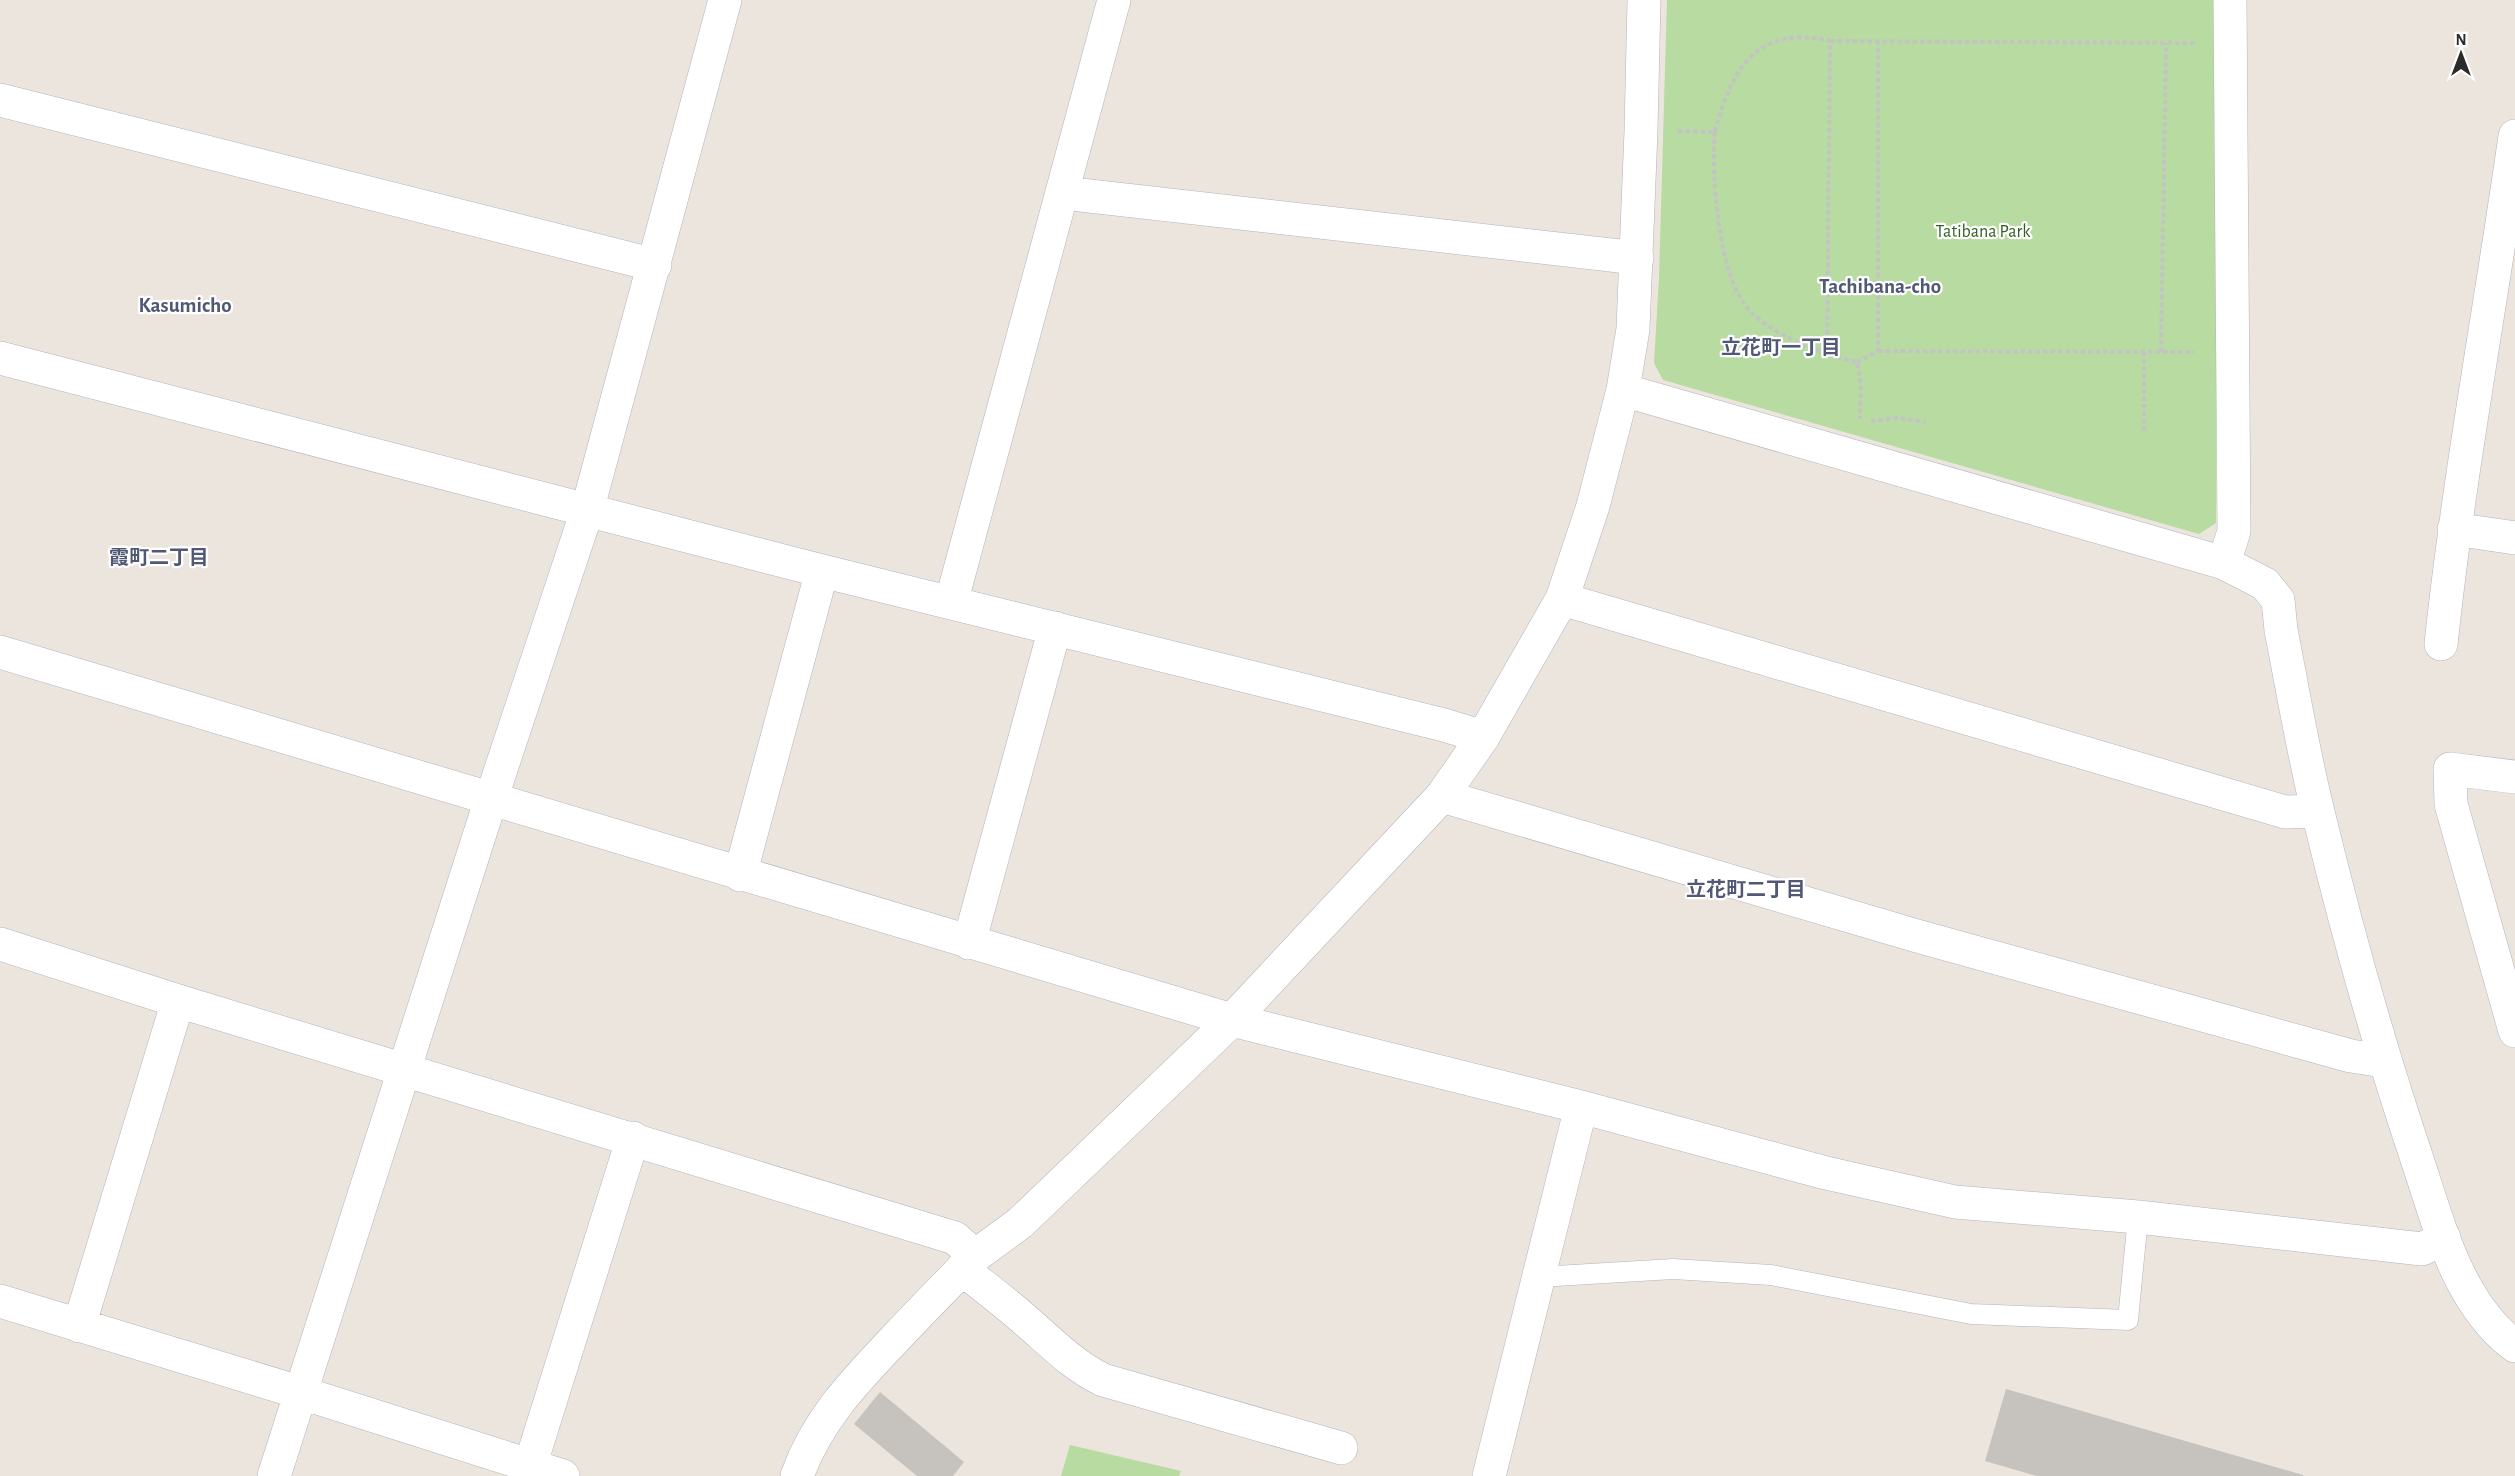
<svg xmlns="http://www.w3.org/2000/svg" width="2515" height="1476" font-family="'Alegreya Sans','Noto Sans JP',sans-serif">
	<rect width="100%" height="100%" fill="#ebe5de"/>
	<path fill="#b7dba1" d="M1667,0H2216V523L2199,534L1663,380L1654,363L1659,278Z
		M1070,1445L1181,1471L1179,1476H1061Z"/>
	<path fill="#c6c2bd" d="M2006,1389L2303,1475V1476H2037L1985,1461Z
		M880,1392L964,1462L953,1476H917L854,1424Z"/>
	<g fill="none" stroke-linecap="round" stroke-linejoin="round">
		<defs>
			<path id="service" d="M1539,1277L1673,1269L1771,1275L1971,1314L2128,1320L2138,1217"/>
			<path id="minor" d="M0,100L655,265
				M1063,193L1637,258
				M0,358L822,571L1444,725L1483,737
				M1623,390L2224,563L2265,584L2278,600L2281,630C2293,691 2303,752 2318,812C2346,928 2378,1043 2416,1156C2438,1221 2457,1303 2515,1346
				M2454,529L2515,538
				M2224,563L2234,531L2230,0
				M1562,599L2285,812L2317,811
				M951,603L1114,0
				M2441,644C2459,474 2491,305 2515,136
				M0,652L1232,1020L1581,1107L1826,1173L1955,1202L2138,1217L2422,1249L2444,1238
				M2515,777L2450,769L2451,804L2515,1031
				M1442,796L1917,936L2351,1056L2384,1061
				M740,875L822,571
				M969,943L1055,628
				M962,1269C983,1286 1005,1302 1025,1320C1051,1342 1072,1365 1103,1380L1341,1448
				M0,1301L302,1393L563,1476
				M79,1326L178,1001
				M530,1466L633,1138
				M274,1476L491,799L587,511L725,0
				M797,1476C816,1422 853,1383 892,1342C919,1313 947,1285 975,1256
				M1489,1476L1581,1107"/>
			<path id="tertiary" d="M0,944L178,1001L955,1238L975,1256L1020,1223L1232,1020L1442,796L1483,737L1562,599L1593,506L1623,390L1633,329L1641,131L1644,0"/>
		</defs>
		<use href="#service" stroke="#b2b4bc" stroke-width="21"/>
		<use href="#minor" stroke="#b2b4bc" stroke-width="34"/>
		<use href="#tertiary" stroke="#b2b4bc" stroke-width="34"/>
		<path stroke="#c3c3c3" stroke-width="4" stroke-dasharray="4.5 3" stroke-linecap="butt" d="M1830,41L2195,43
			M1678,131L1715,132C1731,69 1757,24 1830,41L1827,352
			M1715,132C1711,175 1718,278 1750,311C1776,337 1821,354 1857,362L1861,385L1860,419
			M1878,351L2195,352
			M2161,352L2166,43
			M1857,362L1878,351V42
			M1871,421L1898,418L1926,422
			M2144,431V352"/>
		<use href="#service" stroke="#fff" stroke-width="20"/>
		<use href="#minor" stroke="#fff" stroke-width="33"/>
		<use href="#tertiary" stroke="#fff" stroke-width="33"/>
	</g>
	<g text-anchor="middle" stroke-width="4.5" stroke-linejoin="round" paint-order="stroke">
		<g font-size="18" fill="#325f23" stroke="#fff">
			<text x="1983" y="237">Tatibana Park</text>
		</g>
		<g font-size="20" font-weight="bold" fill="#505876" stroke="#fff">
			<text x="1781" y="354">立花町一丁目</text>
			<text x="159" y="564">霞町二丁目</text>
			<text x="1746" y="896">立花町二丁目</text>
		</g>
		<g font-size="21" font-weight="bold" fill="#505876" stroke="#fff">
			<text x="1880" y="293">Tachibana-cho</text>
			<text x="185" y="312">Kasumicho</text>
		</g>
	</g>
	<g transform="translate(2461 54)" stroke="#ffffff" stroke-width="4.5" paint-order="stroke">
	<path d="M0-4.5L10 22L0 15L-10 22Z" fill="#2a2a2a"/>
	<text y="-9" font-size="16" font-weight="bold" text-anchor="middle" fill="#2a2a2a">N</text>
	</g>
</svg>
